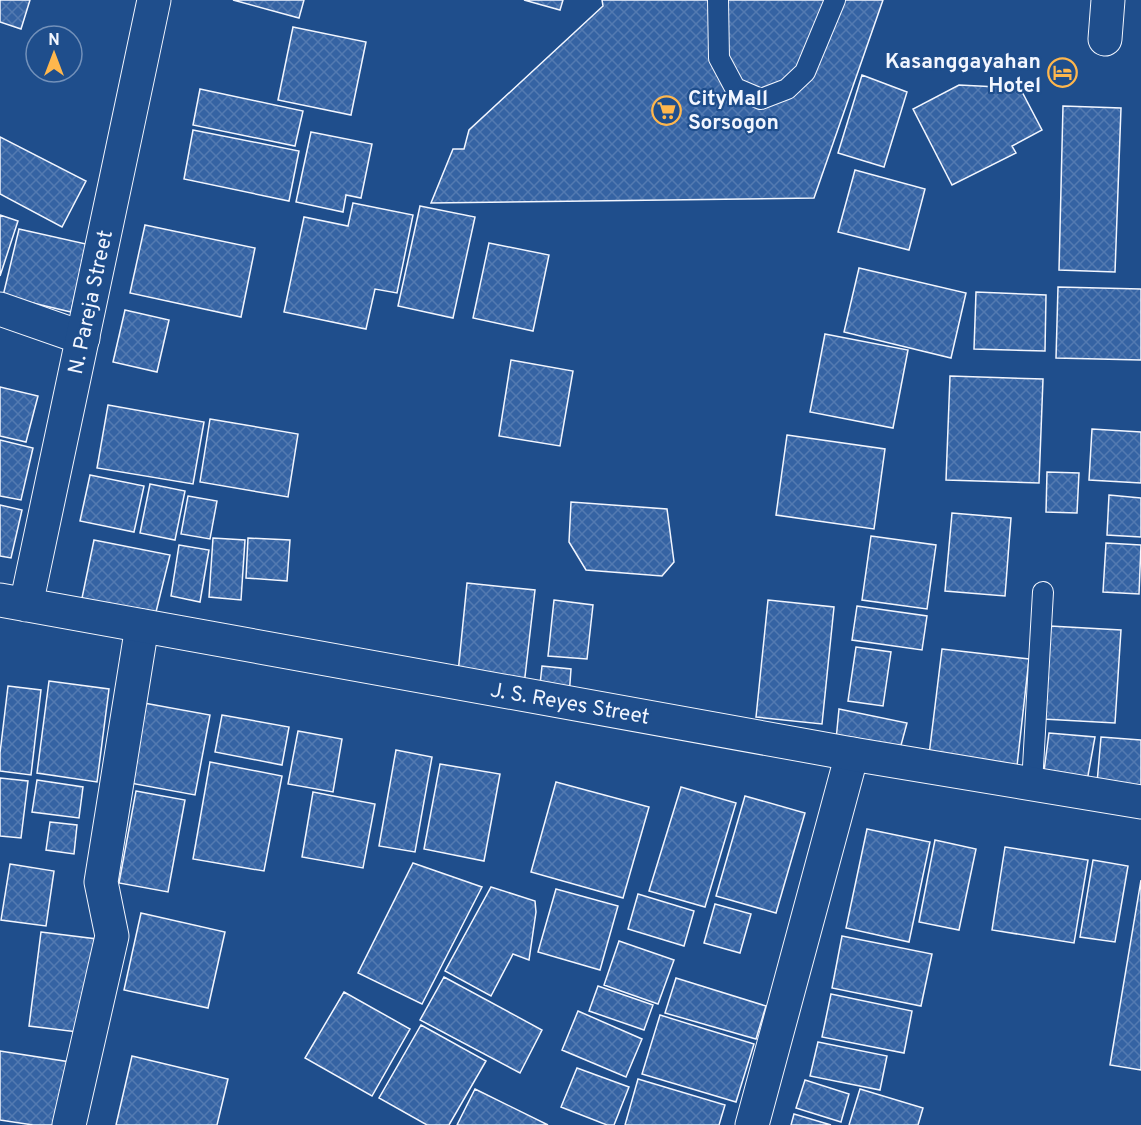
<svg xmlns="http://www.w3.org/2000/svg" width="1141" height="1125" font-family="Overpass,sans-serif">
	<defs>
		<pattern id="building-cross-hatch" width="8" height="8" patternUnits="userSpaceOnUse" patternTransform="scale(1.5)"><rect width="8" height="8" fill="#3563a3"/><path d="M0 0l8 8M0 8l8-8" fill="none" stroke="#537ab1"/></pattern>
	</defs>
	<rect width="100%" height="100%" fill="#1f4e8c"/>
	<path fill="url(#building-cross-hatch)" stroke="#f2f6ff" stroke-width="1.5" d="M0,0H30L21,29L0,22Z
		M233,0H304L299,18Z
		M524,0H563L560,10Z
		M602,0H883L814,198L431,203L453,149H464L469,130L603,6Z
		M293,27L366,42L351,115L278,100Z
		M862,75L907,92L884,167L838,153Z
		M959,85L1020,88L1042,130L1012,146L1016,153L952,185L913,109Z
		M200,89L303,111L295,146L193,125Z
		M1063,106L1121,108L1115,272L1059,270Z
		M193,130L299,151L289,201L184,179Z
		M311,132L372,144L361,198L346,195L343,212L296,202Z
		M0,137L86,181L62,227L0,194Z
		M855,170L925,189L909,250L838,232Z
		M353,203L413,215L397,293L375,289L366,329L284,312L304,217L348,226Z
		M420,206L475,217L453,318L398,306Z
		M0,215L18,221L0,276Z
		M145,225L255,248L241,317L130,293Z
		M19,229L86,244L71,312L3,296Z
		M489,243L549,255L533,331L473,318Z
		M859,268L966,293L951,358L844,332Z
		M1058,287L1141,289V360L1056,358Z
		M976,292L1046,295L1045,351L974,349Z
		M125,310L169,320L157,372L113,362Z
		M825,334L908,350L893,428L810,412Z
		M511,360L573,371L560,446L499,436Z
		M950,376L1043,379L1039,483L946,480Z
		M0,387L38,396L26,442L0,436Z
		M108,405L204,422L193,484L97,468Z
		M210,419L298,434L288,497L200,482Z
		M1092,429L1141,432V483L1089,480Z
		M787,435L885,449L874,529L776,515Z
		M0,440L33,448L21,500L0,496Z
		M1047,472L1079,473L1077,513L1046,512Z
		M90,475L144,486L134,532L80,521Z
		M150,484L185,491L175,540L140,533Z
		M1109,495L1141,498V537L1107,535Z
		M188,496L217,501L210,539L181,534Z
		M571,502L667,509L674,562L662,576L586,570L569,542Z
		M0,505L22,510L11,558L0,556Z
		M952,513L1011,518L1005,596L945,591Z
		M871,536L936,545L927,609L862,600Z
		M213,538L245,540L241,600L209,597Z
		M248,538L290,540L287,581L246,578Z
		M94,540L170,555L155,616L82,598Z
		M1106,543L1141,545L1139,594L1103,592Z
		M179,545L209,550L200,602L171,596Z
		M467,583L535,590L524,685L458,673Z
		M554,600L593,605L587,659L548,656Z
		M768,600L834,607L822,724L756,717Z
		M857,606L927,616L922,650L852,640Z
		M1050,626L1121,630L1115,723L1043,719Z
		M856,647L891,652L883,706L848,701Z
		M942,649L1029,659L1017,766L929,755Z
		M542,666L571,669L569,697L539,694Z
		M49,681L109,689L97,782L37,773Z
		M8,686L41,690L31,775L0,771V753Z
		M144,703L210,715L195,795L130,783Z
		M839,709L907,723L900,749L836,740Z
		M222,715L289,727L282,765L215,752Z
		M298,731L342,739L333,792L288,784Z
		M1049,733L1095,737L1087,781L1044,771Z
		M1101,737L1141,740V789L1097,783Z
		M396,750L432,757L415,852L379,846Z
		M210,762L282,776L264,871L193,859Z
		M440,764L500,774L484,861L424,849Z
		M0,778L28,781L21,838L0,836Z
		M37,780L83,787L79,818L32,812Z
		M556,782L649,807L623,898L531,872Z
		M681,787L736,803L705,907L649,891Z
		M136,791L185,800L168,892L119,883Z
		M313,792L375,804L363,868L302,857Z
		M745,796L805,813L776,913L716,896Z
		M50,822L77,825L74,854L46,850Z
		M867,829L930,842L909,942L846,928Z
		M935,840L976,849L959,930L919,922Z
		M1005,847L1088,860L1074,943L992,930Z
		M1093,860L1128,866L1115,942L1080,937Z
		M413,863L482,887L422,1004L358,973Z
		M10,864L54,871L46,926L1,920Z
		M1141,880V1070L1110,1065Z
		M491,887L535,901L536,912L529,960L513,954L491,996L445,971Z
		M556,889L618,906L600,970L538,952Z
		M638,894L694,911L684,946L628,929Z
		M715,904L751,914L740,953L704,943Z
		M141,913L225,932L208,1008L124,990Z
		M41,932L97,939L86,1033L29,1026Z
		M842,936L932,954L921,1006L832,988Z
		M619,941L674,960L658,1004L604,985Z
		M444,977L542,1030L520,1073L420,1020Z
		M676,978L766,1006L756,1039L665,1013Z
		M598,986L653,1005L644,1030L589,1011Z
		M344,992L410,1029L372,1096L305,1058Z
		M831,994L912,1011L904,1053L822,1037Z
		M578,1011L642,1039L626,1077L562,1050Z
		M660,1015L754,1044L736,1102L642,1074Z
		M421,1025L486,1061L449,1125H427L379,1098Z
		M818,1042L887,1056L880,1090L810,1076Z
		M0,1051L70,1062L61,1125H33L0,1120Z
		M132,1056L228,1079L217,1125H116Z
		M577,1068L629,1087L614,1125H607L561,1107Z
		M638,1079L725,1105L719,1125H625Z
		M805,1080L849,1094L841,1122L796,1108Z
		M475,1089L548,1125H457Z
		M860,1089L923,1108L918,1125H849Z
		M794,1114L831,1125H791Z"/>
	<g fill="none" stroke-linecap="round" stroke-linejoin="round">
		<defs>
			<path id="service" d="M718,0L719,58L735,88L761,99L787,89L805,72L835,0
				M1032,784L1043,592"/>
			<path id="minor" d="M1105,39L1108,0
				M0,309L83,338
				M69,1125L112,936L101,882L142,626
				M752,1125L852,754"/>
			<path id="tertiary" d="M0,600L852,754L1141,802
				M26,605L154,0"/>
		</defs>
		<use href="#service" stroke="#f2f6ff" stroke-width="22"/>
		<use href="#minor" stroke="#f2f6ff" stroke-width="35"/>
		<use href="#tertiary" stroke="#f2f6ff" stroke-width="35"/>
		<use href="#service" stroke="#1f4e8c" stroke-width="20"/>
		<use href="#minor" stroke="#1f4e8c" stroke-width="33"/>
		<use href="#tertiary" stroke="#1f4e8c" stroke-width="33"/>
	</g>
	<defs>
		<symbol id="hotel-ring" viewBox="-11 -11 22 22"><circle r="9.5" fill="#1f4e8c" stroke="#ffb74d" stroke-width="1.5"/><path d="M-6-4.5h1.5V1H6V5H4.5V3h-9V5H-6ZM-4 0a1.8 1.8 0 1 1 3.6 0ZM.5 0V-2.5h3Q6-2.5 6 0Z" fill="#ffb74d"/></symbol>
		<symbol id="supermarket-ring" viewBox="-11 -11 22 22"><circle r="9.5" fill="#1f4e8c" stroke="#ffb74d" stroke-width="1.5"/><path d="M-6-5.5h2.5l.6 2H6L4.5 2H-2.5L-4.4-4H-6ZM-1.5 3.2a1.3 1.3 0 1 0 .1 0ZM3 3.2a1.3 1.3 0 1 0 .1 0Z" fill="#ffb74d"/></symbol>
	</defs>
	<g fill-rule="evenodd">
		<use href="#hotel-ring" x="1046" y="56" width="33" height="33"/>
		<use href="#supermarket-ring" x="650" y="94" width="33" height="33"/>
	</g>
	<g text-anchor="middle" stroke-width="4.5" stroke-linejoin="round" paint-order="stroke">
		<g font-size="21" font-weight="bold" fill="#f2f6ff" stroke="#1f4e8c" text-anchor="end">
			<text x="1041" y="68">Kasanggayahan<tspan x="1041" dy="24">Hotel</tspan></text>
			<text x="688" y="105" text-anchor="start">CityMall<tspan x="688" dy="24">Sorsogon</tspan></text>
		</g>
		<g font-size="21" fill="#f2f6ff" stroke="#1f4e8c">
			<text transform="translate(90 302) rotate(-78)" y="7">N. Pareja Street</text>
			<text transform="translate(570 703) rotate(10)" y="7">J. S. Reyes Street</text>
		</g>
	</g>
	<g transform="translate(54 54)"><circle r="28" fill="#1f4e8c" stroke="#7391ba" stroke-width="1.5"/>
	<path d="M0-4.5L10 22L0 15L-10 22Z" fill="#ffb74d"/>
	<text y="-9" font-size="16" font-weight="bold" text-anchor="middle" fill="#f2f6ff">N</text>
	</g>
</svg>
